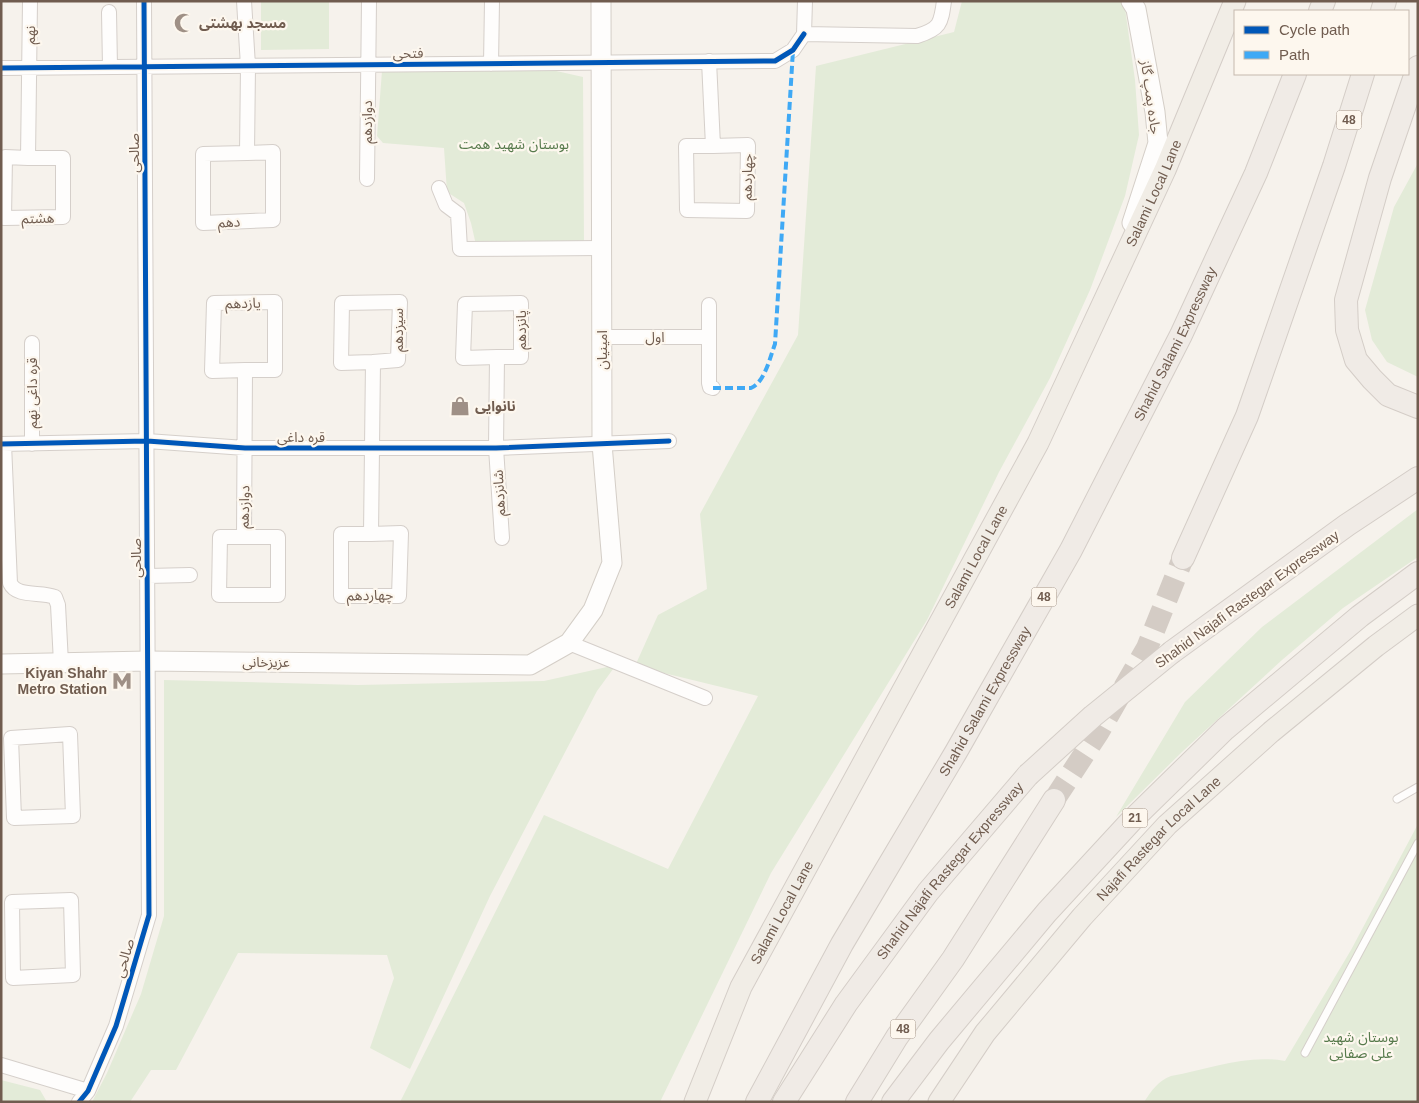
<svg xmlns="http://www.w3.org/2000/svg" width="1419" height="1103" font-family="Arial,'Noto Sans Arabic',sans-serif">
	<rect width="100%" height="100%" fill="#f6f2ec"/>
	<path fill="#e3ebd8" d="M261,1H329V49L261,50Z
		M962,1H1124L1135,80L1139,135L1125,196L1090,290L1050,378L999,472L927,620L771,873L660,1102H400L544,815L668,869L758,696L635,666L658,615L707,589L700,514L798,335L816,66L954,32Z
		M543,68L583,77L584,243L476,245L471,223L464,203L447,192L444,148L383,143L377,136L382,71Z
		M1418,163V377L1387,362L1372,340L1365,310L1394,207Z
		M1418,509V557L1343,608L1282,660L1183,751L1116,817L1185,702L1262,627Z
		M616,665L597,691L490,896L410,1069L370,1048L394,978L387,955L238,953L176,1070H151L130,1102H92L107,1073L141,994L164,916V680L358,685L544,681Z
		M1418,824V1102H1144C1152,1090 1158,1081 1171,1076C1209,1069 1247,1054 1285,1061L1351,950Z
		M1,1080L40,1090L47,1102H1Z"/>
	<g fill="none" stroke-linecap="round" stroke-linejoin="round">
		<path stroke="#d4ccc5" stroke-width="22" stroke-dasharray="22 11" stroke-linecap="butt" d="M1054,800L1098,733L1147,648L1183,558"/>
		<defs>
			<path id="service" d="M1397,799L1418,787
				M1305,1053L1418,843"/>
			<path id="minor" d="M244,1L248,66L247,153L203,154V223L273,220V152L247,153
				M109,12L110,67
				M804,34L917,36C940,29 941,24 944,1
				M804,34L805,1
				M709,61L713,146H686L687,210L747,211L748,145L713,146
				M491,64L492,1
				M1,68L775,61L793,50L804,34
				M28,158H63V217L4,218L5,157L28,158L30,1
				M367,179L369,1
				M439,188L446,205L458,214L460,249L601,248
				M709,305V383L710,387L713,388
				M602,337H709
				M497,357H521V303L465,304L463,358L497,357L496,448L502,538
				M1,444L147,441L245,448H496L669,441
				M4,444L10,583C17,598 41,591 55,597L58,605L61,663
				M32,444V343
				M371,534L401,533L399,596H341V534H371L373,362L341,363L342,303L400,302L398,360L373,362
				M244,537H278V595H219L220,537H244L245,370L212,371L214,303L275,302V370H245
				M148,576L190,575
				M569,643L705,698
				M70,734L73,816L14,818L11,738Z
				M71,900L73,975L13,978L12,902Z
				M1,1065L88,1091
				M79,1102L88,1091L116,1026L149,915L144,1"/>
			<path id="secondary" d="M1131,1L1136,9L1155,112L1158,143L1132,223
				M1,664L148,661L530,665L569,643L593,610L612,563L602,444L601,1"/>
			<g id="primary">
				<path id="s1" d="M695,1102L741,987L1038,443L1165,170L1235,1"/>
				<path id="s2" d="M939,1102L985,1033L1082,917L1167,825L1271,732L1376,646L1418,615"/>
			</g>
			<g id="trunk">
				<path d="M1320,11L1324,1"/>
				<path d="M1382,11L1385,1"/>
				<path d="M1418,67L1380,178L1346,300L1347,330L1356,360L1372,379L1388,395L1418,407"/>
				<path d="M1183,558L1247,416L1334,166L1363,74"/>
				<path d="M1172,652L1347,525L1418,478"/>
				<path id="s3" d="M757,1102L842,944L956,752L1071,550L1181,335L1256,173L1295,74"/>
				<path id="s4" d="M784,1102L846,1004L928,892L1028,775"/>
				<path d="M857,1102L897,1037L953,959L1054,800"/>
				<path d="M893,1102L939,1041L1047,912L1132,820L1225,729L1360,616L1418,573"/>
			</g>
		</defs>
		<use href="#service" stroke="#d5cfca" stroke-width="9"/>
		<use href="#minor" stroke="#d5cfca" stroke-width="16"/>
		<use href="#secondary" stroke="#d4cec7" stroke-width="21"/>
		<use href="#primary" stroke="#d4cdc7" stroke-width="23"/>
		<use href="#trunk" stroke="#d4cdc7" stroke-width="24"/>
		<use href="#service" stroke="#fefdfc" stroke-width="7"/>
		<use href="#minor" stroke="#fefdfc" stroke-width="14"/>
		<use href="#secondary" stroke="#fefdfc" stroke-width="19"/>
		<use href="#primary" stroke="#f1ede6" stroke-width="21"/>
		<use href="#trunk" stroke="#f0ebe6" stroke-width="22"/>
		<defs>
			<path id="trunk-bridge" d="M1028,775L1093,716L1172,652"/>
		</defs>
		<use href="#trunk-bridge" stroke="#d4cdc7" stroke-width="24" stroke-linecap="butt"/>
		<use href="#trunk-bridge" stroke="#f0ebe6" stroke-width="22"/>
		<path stroke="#3fa9f5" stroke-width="4" stroke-dasharray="8 4" stroke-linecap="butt" d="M713,388H751C765,382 770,357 775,344L793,50"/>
		<defs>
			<path id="cycleway" d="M1,68L775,61L793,50L804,34
				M1,444L147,441L245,448H496L669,441
				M79,1102L88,1091L116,1026L149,915L144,1"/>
		</defs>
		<use href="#cycleway" stroke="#fdf7ee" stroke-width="8"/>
		<use href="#cycleway" stroke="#0057b8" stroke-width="5"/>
	</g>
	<defs>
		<symbol id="mosque-bare" viewBox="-9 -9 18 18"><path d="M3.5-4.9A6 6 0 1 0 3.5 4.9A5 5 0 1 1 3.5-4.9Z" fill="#9f9086" stroke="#fdf7ee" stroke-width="2.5" paint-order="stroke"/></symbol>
		<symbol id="shop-bare" viewBox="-9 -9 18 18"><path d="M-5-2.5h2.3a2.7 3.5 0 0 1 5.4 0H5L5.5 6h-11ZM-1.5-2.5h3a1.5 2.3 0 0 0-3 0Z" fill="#9f9086" stroke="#fdf7ee" stroke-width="2.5" paint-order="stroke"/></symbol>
		<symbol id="metro-bare" viewBox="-9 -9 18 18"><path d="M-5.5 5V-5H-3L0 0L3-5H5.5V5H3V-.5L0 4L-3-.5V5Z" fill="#9f9086" stroke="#fdf7ee" stroke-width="2.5" paint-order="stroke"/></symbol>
	</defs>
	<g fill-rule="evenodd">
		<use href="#mosque-bare" x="170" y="9" width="28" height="28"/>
		<use href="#shop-bare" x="446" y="392" width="28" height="28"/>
		<use href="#metro-bare" x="108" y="667" width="28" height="28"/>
	</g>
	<g text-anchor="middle" stroke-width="4.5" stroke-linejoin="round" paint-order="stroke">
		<g fill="#fdf7ee" stroke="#9a8a7f" stroke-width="1">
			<rect x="1336.5" y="110.5" width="25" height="19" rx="4"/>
			<rect x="1031.5" y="587.5" width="25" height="19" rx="4"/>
			<rect x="1122.5" y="808.5" width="25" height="19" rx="4"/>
			<rect x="890.5" y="1019.5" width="25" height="19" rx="4"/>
		</g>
		<g font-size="12" font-weight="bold" fill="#705c4f">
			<text x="1349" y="124">48</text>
			<text x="1044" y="601">48</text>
			<text x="1135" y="822">21</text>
			<text x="903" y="1033">48</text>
		</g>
		<g font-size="14" font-weight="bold" fill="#705c4f" stroke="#fdf7ee" text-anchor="start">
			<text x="199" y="28">مسجد بهشتی</text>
			<text x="475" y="411">نانوایی</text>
			<text x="107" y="678" text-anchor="end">Kiyan Shahr<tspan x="107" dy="16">Metro Station</tspan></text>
		</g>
		<g font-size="14" fill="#705c4f" stroke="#fdf7ee">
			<text transform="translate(30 35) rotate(-89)" y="5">نهم</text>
			<text transform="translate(408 53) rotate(-1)" y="5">فتحی</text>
			<text transform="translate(1151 97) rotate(82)" y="5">جاده پمپ گاز</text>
			<text transform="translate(367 122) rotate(-90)" y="5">دوازدهم</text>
			<text transform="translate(134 153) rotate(-90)" y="5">صالحی</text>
			<text transform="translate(747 177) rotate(-89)" y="5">چهاردهم</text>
			<text dy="5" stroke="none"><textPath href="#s1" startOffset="1019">Salami Local Lane</textPath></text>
			<text transform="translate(38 218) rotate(-1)" y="5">هشتم</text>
			<text transform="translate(229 222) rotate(-2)" y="5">دهم</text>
			<text transform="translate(243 303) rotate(-1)" y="5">یازدهم</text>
			<text transform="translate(398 330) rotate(-90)" y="5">سیزدهم</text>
			<text transform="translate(521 330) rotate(-90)" y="5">پانزدهم</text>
			<text x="655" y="342">اول</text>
			<text dy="5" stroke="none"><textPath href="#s3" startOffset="866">Shahid Salami Expressway</textPath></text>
			<text transform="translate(602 350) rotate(-90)" y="5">امینیان</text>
			<text transform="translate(32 393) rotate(-90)" y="5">قره داغی نهم</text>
			<text x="301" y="442">قره داغی</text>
			<text transform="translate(499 493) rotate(-93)" y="5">شانزدهم</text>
			<text transform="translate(244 507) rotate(-89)" y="5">دوازدهم</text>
			<text dy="5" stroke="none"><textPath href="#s1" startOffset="614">Salami Local Lane</textPath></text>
			<text transform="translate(136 558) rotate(-90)" y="5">صالحی</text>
			<text transform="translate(370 595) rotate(-1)" y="5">چهاردهم</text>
			<text transform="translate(1247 599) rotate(-36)" y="5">Shahid Najafi Rastegar Expressway</text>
			<text x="266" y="667">عزیزخانی</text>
			<text dy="5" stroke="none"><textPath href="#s3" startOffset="461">Shahid Salami Expressway</textPath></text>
			<text dy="5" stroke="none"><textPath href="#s2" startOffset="344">Najafi Rastegar Local Lane</textPath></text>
			<text dy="5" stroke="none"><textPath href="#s4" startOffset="285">Shahid Najafi Rastegar Expressway</textPath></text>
			<text dy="5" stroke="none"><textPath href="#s1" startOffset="209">Salami Local Lane</textPath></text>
			<text transform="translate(124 958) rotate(-73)" y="5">صالحی</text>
		</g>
		<g font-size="14" fill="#577a4c" stroke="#fdf7ee">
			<text x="514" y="149">بوستان شهید همت</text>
			<text x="1361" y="1042">بوستان شهید<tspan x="1361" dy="16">علی صفایی</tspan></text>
		</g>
	</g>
	<rect width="1419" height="1103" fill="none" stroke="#705c4f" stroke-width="5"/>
	<rect x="1234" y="10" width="175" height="65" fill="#fdf7ee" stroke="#c5b9ae"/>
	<rect x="1244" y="26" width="25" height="8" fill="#0057b8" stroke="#c5b9ae"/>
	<text x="1279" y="35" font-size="15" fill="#705c4f">Cycle path</text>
	<rect x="1244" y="51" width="25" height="8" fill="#3fa9f5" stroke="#c5b9ae"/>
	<text x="1279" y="60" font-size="15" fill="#705c4f">Path</text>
</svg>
